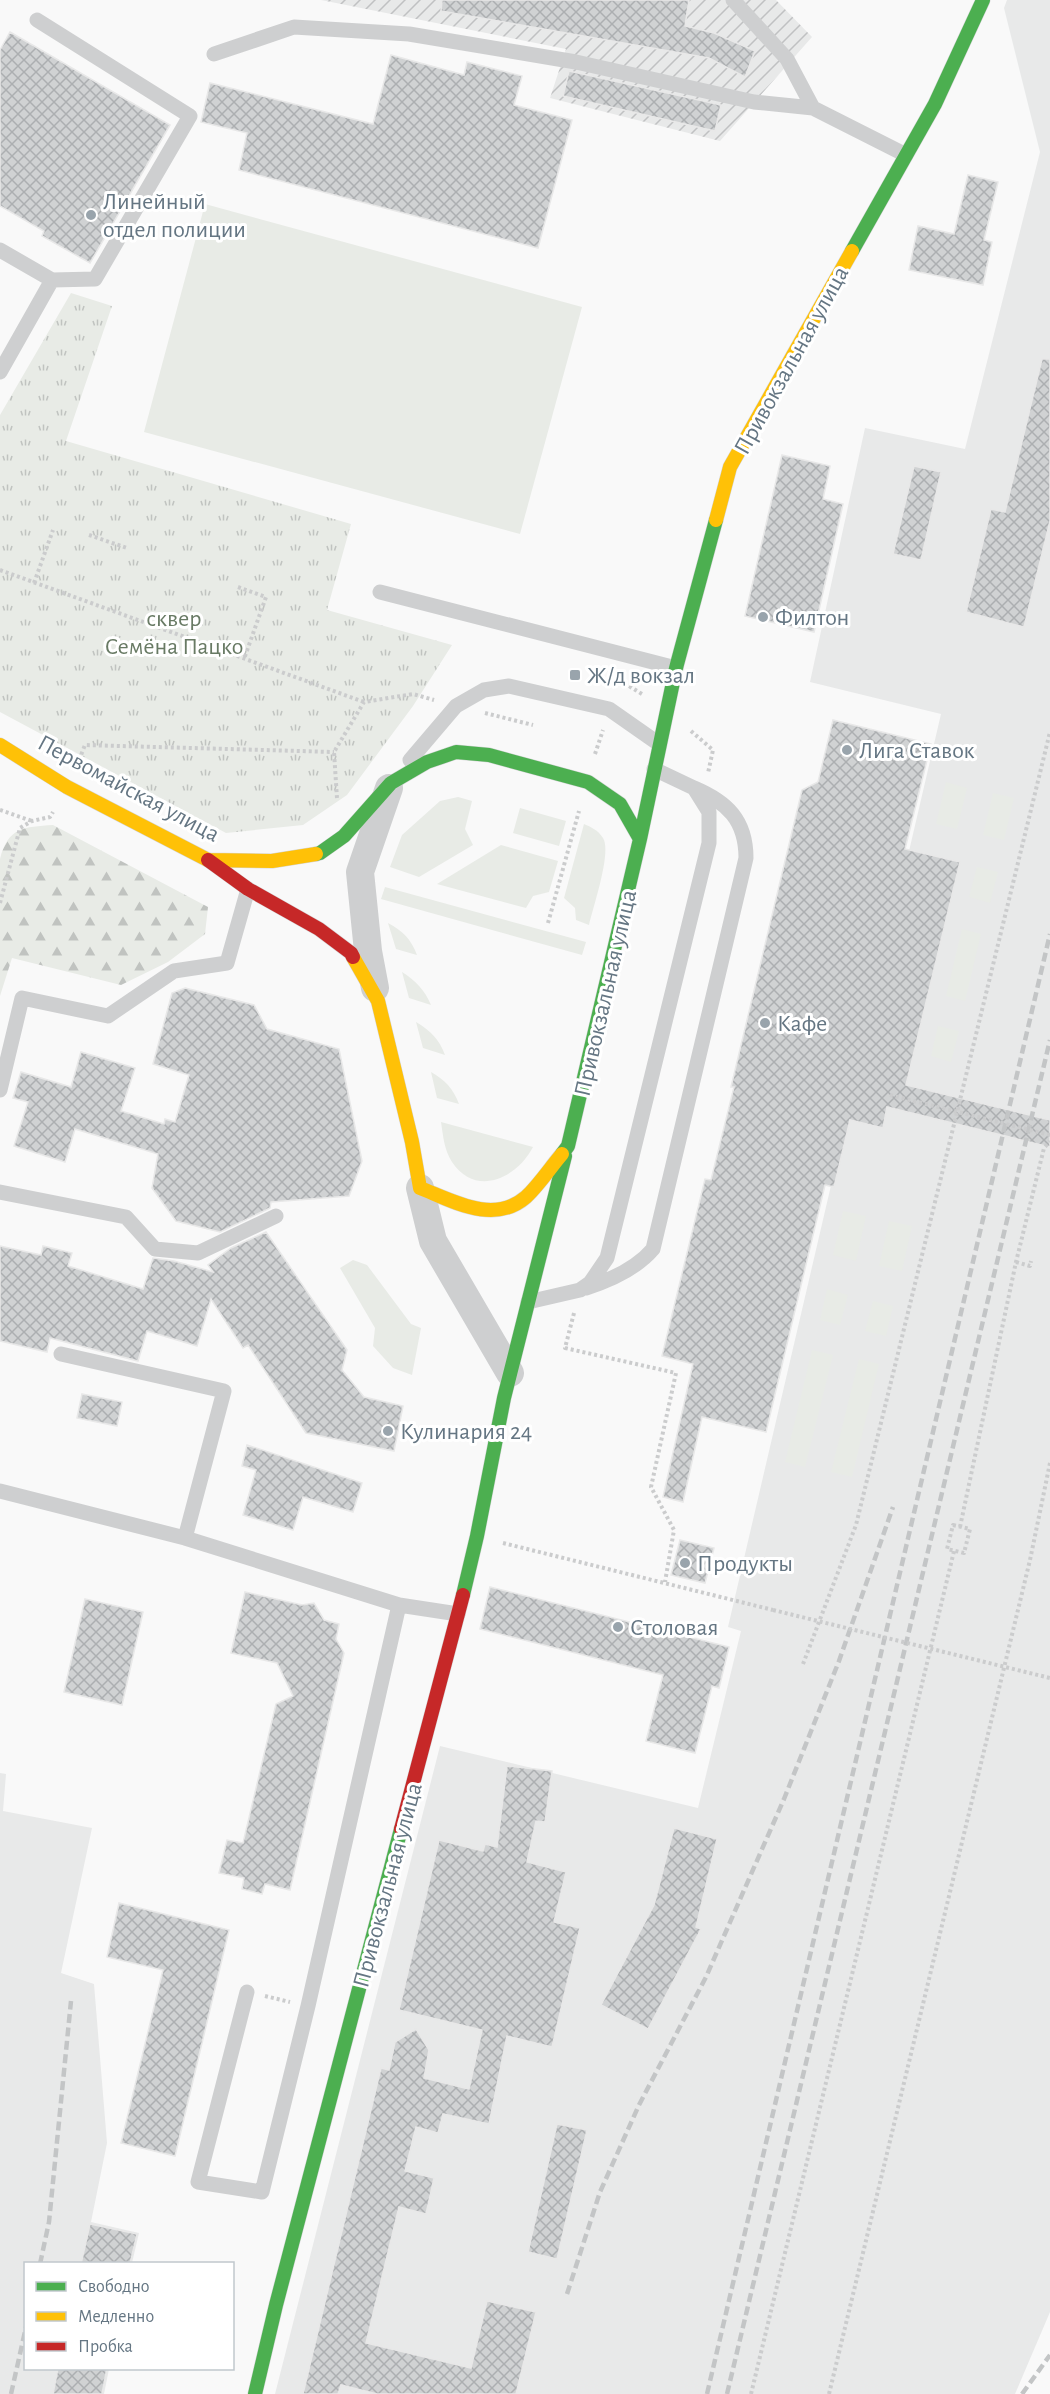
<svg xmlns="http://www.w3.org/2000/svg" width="1050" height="2394" font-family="'Alegreya Sans',sans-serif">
	<defs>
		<pattern id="industrial-furrows" width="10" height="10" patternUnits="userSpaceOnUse" patternTransform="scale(1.5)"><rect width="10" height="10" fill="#e8e9e9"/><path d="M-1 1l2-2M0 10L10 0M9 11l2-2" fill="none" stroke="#c0c1c2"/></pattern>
		<pattern id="forest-firs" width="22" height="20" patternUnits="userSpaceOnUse" patternTransform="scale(1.5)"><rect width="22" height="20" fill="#e8ebe6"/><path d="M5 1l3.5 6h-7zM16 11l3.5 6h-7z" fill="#c0c3c0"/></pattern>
		<pattern id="park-tufts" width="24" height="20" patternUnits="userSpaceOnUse" patternTransform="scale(1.5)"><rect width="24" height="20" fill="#e8ebe6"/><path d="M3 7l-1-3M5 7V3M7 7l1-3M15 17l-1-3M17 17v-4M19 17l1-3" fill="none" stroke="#c0c3c0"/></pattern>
		<pattern id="building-cross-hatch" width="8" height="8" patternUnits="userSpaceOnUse" patternTransform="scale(1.5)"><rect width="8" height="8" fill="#d0d2d3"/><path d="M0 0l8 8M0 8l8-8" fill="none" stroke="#acafb1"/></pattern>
	</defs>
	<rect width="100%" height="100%" fill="#f9f9f9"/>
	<path fill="#e8e9e9" d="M1007,0H1050V2312L1015,2394H275L440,1746L698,1808L741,1631L728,1627L941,714L810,682L865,428L965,449L1040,152L1004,8Z
		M0,1773L6,1774L3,1811L92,1828L61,1973L94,1984L107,2143L91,2222L139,2233L132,2263L26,2264V2368L109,2369L104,2394H0Z"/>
	<path fill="url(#industrial-furrows)" d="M321,0H776L812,37L720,141L550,98L566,49Z"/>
	<path fill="#e8ebe6" d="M205,204L582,307L520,534L144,432Z
		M946,782L967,788L957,829L936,824Z
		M993,793L1014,798L1004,840L983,835Z
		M458,797L472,801L465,829L473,845L419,877L390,867L402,835L440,801Z
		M520,808L566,821L559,846L513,833Z
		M584,824C591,827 598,830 603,838C612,852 593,907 589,925L576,920L575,908L564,898Z
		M501,845L558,861L549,892L533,896L526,908L437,884Z
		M977,867L998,872L990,903L969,897Z
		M385,887L586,942L582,955L381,899Z
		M388,923C403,931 411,939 417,955L396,949Z
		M962,929L981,934L965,1001L946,996Z
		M402,972C416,981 424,989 431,1005L409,998Z
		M416,1022C431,1031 439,1039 445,1055L423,1048Z
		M938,1026L959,1031L951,1062L931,1056Z
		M431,1072C445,1080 453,1088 459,1104L437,1098Z
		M441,1122L533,1147C517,1178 476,1198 452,1162C444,1150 443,1135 441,1122Z
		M843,1211L866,1216L856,1261L833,1255Z
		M889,1221L912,1226L902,1271L879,1266Z
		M353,1260L367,1265L411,1324L421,1328L412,1375L393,1368L373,1346L375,1328L340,1268Z
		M827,1289L848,1295L840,1325L820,1320Z
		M873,1301L893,1306L886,1336L865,1331Z
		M812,1350L833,1355L805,1467L785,1462Z
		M859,1359L879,1364L852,1477L831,1472Z"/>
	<path fill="url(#forest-firs)" d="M53,825L208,907L205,934L168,962L121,985L12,958L0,996V859C8,827 24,827 53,825Z"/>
	<path fill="url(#park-tufts)" d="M71,293L112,306L66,441L351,524L327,610L452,645L413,706L347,795L303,825L226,833L0,712V415Z"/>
	<path fill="url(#building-cross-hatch)" stroke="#e8e8e8" stroke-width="1.5" d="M442,0H689L685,26L714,33L755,51L745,77L709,58L441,11Z
		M10,32L170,125L90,263L42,236L44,231L0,206V50Z
		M391,55L464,75L467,62L522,76L514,105L572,120L538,248L239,170L247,133L201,122L210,83L373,124Z
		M569,71L721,105L715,131L563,96Z
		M968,175L998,182L984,240L992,242L983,285L909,270L918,226L954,234Z
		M1042,359H1050V521L1024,627L966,612L991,509L1005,512Z
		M782,455L830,466L823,499L843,504L814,632L745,616Z
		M914,466L941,472L921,560L893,554Z
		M833,720L931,744L905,849L960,862L906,1085L1050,1120V1147L887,1107L883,1128L850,1120L834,1187L825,1185L766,1432L702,1417L683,1502L663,1497L693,1364L662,1356L705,1179L711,1180L734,1087H731L802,790L818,782Z
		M185,988L254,1005L267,1029L339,1049L362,1161L349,1196L271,1202L270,1208L220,1232L176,1221L152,1188L158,1154L75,1129L65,1162L14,1146L28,1102L13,1098L21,1072L71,1087L81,1052L135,1068L121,1111L164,1124L165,1119L175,1122L189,1075L153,1064L172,993Z
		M266,1232L347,1350L342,1370L364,1397L403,1406L394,1451L306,1433L248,1345L243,1348L211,1299L197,1346L147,1331L138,1361L50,1338L47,1352L0,1341V1246L41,1255L43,1246L72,1253L68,1266L143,1289L153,1258L174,1261L213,1272L208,1265L231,1248Z
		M82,1394L122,1402L117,1426L77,1418Z
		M247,1445L362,1483L353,1512L303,1497L293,1530L243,1515L256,1470L242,1466Z
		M680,1540L714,1548L705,1583L671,1575Z
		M490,1587L729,1647L719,1688L712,1686L695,1753L646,1741L663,1675L480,1629Z
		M245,1592L302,1605L314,1603L324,1620L339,1624L336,1639L344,1653L290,1890L265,1884L262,1894L242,1889L244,1878L219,1873L227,1840L243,1843L276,1704L293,1696L277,1663L231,1653Z
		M85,1599L143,1612L122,1705L64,1692Z
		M507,1766L552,1771L545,1822L536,1821L527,1862L566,1872L554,1922L580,1928L552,2047L507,2036L489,2124L443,2114L438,2133L416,2127L405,2171L434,2178L426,2214L399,2207L366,2343L471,2368L487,2301L536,2312L516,2394H377L341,2385L338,2394H303L381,2068L389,2070L395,2042L416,2029L429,2050L424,2078L469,2089L482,2030L399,2010L439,1840L483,1851L485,1844L497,1847Z
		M674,1828L717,1839L696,1927L701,1929L648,2029L601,2005L654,1905Z
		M119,1903L229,1930L175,2156L121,2143L163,1970L107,1957Z
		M557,2124L587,2130L557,2259L528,2252Z
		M90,2224L137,2234L130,2264H81Z
		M58,2368H107L102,2394H53Z"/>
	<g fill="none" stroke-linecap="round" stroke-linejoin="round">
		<defs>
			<path id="fast" d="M852,251L935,104L983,0
				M316,854L320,853L344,836L391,783L427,762L456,752L489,755L588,782L620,804L640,839
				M562,1154L568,1146L640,839L676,668L716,520
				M463,1595L477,1536L504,1398L565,1156
				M255,2394L276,2305L401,1829"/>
			<path id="slow" d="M716,520L730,467L852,251
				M0,745L67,787L208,860L272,861L316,854
				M353,957L378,1001L412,1142L420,1188C453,1201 494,1225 526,1197C539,1185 550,1168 562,1154"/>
			<path id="jam" d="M208,860L248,889L319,929L351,953L353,957
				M401,1829L463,1595"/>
		</defs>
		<use href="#fast" stroke="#d5d6d7" stroke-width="15"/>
		<use href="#slow" stroke="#d5d6d7" stroke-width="15"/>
		<use href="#jam" stroke="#d5d6d7" stroke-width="15"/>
		<path stroke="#cbcccd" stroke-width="4" stroke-dasharray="3 3" stroke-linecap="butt" d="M89,535L127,548
			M0,570L364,702
			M34,583L53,530
			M238,587L266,597L244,659
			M624,683L642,694
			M485,713L533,725
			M691,731L713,750L708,773
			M595,754L603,730
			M79,760L85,745L334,752
			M337,798L334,752L364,702L413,694L434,700
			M0,810L32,821
			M0,903L20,828L32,821L50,817L53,812
			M548,923L579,811
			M1016,1262L1030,1266L1031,1261
			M574,1313L565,1348L676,1373L651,1487L674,1530L665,1582
			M953,1525L970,1529L964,1553L947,1549Z
			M960,1527L1016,1262L1044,1148L1050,1141
			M503,1543L773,1610
			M803,1664L856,1525L1050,732
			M265,1996L290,2002
			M751,2394L954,1551
			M829,2394L1030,1560L1050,1463"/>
		<path stroke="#cecfd0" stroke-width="15" d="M733,0L787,59L813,108
			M214,54L294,27L409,34L576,62L754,102L813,108L906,155
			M0,250L52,280
			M0,372L52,280L95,279L190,116L37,20
			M380,592L676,668
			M410,760L456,706L484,690L509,686L609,709L659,744
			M0,1090L22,998L108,1016L174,971L227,963L248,889
			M0,1192L126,1217L155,1249L198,1253L276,1216
			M586,1288C611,1280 636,1269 653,1249L746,858C746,820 727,802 694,788
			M528,1302L580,1290L590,1283L607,1258L709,843V812L694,788L654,769
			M61,1354L224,1391L185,1538
			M0,1491L185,1538L399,1605L458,1614
			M247,1992L198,2182L262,2192L308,2006L399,1605"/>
		<path stroke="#cecfd0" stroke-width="28" d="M375,988L368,951L360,872L389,788
			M420,1188L433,1241L510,1373"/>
		<use href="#fast" stroke="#4caf50" stroke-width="14"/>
		<use href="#slow" stroke="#ffc107" stroke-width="14"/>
		<use href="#jam" stroke="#c62828" stroke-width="14"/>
		<path stroke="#c3c5c6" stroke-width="4.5" stroke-dasharray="9 4.5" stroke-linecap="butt" d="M40,2264L49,2222L71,2001
			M567,2294L600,2192L639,2105L706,1977L784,1799L839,1661L893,1507
			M11,2394L26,2327
			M707,2394L1050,934
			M727,2394L1050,1040
			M1022,2394L1050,2355"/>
		<path stroke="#cbcccd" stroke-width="4" stroke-dasharray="3 3" stroke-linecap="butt" d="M890,1095L1050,1135
			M773,1610L1050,1678"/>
	</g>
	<g fill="#99a4ac" stroke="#fff" stroke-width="2">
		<circle cx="91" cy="215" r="6"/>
		<circle cx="763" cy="617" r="6"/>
		<rect x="569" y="669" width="12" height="12" rx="3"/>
		<circle cx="847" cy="750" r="6"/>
		<circle cx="765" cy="1023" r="6"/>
		<circle cx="388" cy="1431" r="6"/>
		<circle cx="685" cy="1563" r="6"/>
		<circle cx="618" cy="1627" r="6"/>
	</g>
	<g text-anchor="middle" stroke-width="6" stroke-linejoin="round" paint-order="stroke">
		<g font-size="24" fill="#657683" stroke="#fff" text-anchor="start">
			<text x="103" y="209">Линейный<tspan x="103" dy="28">отдел полиции</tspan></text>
			<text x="775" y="625">Филтон</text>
			<text x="587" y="683">Ж/д вокзал</text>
			<text x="859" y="758">Лига Ставок</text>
			<text x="777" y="1031">Кафе</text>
			<text x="400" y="1439">Кулинария 24</text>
			<text x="697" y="1571">Продукты</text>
			<text x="630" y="1635">Столовая</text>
		</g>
		<g font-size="24" fill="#657683" stroke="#fff">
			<text transform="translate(791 360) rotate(-61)" y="8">Привокзальная улица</text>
			<text transform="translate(129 788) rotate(28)" y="8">Первомайская улица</text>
			<text transform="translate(605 993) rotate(-77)" y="8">Привокзальная улица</text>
			<text transform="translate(387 1885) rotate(-75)" y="8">Привокзальная улица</text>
		</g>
		<g font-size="24" fill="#687a64" stroke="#fff">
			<text x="174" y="626">сквер<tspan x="174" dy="28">Семёна Пацко</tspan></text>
		</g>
	</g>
	<rect x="24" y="2262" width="210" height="108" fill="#ffffff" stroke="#c1c8cd" stroke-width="1.5"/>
	<rect x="36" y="2282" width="30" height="9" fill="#4caf50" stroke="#c1c8cd" stroke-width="1.5"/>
	<text x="78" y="2292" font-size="18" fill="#657683">Свободно</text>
	<rect x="36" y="2312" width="30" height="9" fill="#ffc107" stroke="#c1c8cd" stroke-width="1.5"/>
	<text x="78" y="2322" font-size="18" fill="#657683">Медленно</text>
	<rect x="36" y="2342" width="30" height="9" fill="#c62828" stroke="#c1c8cd" stroke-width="1.5"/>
	<text x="78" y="2352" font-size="18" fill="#657683">Пробка</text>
</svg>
